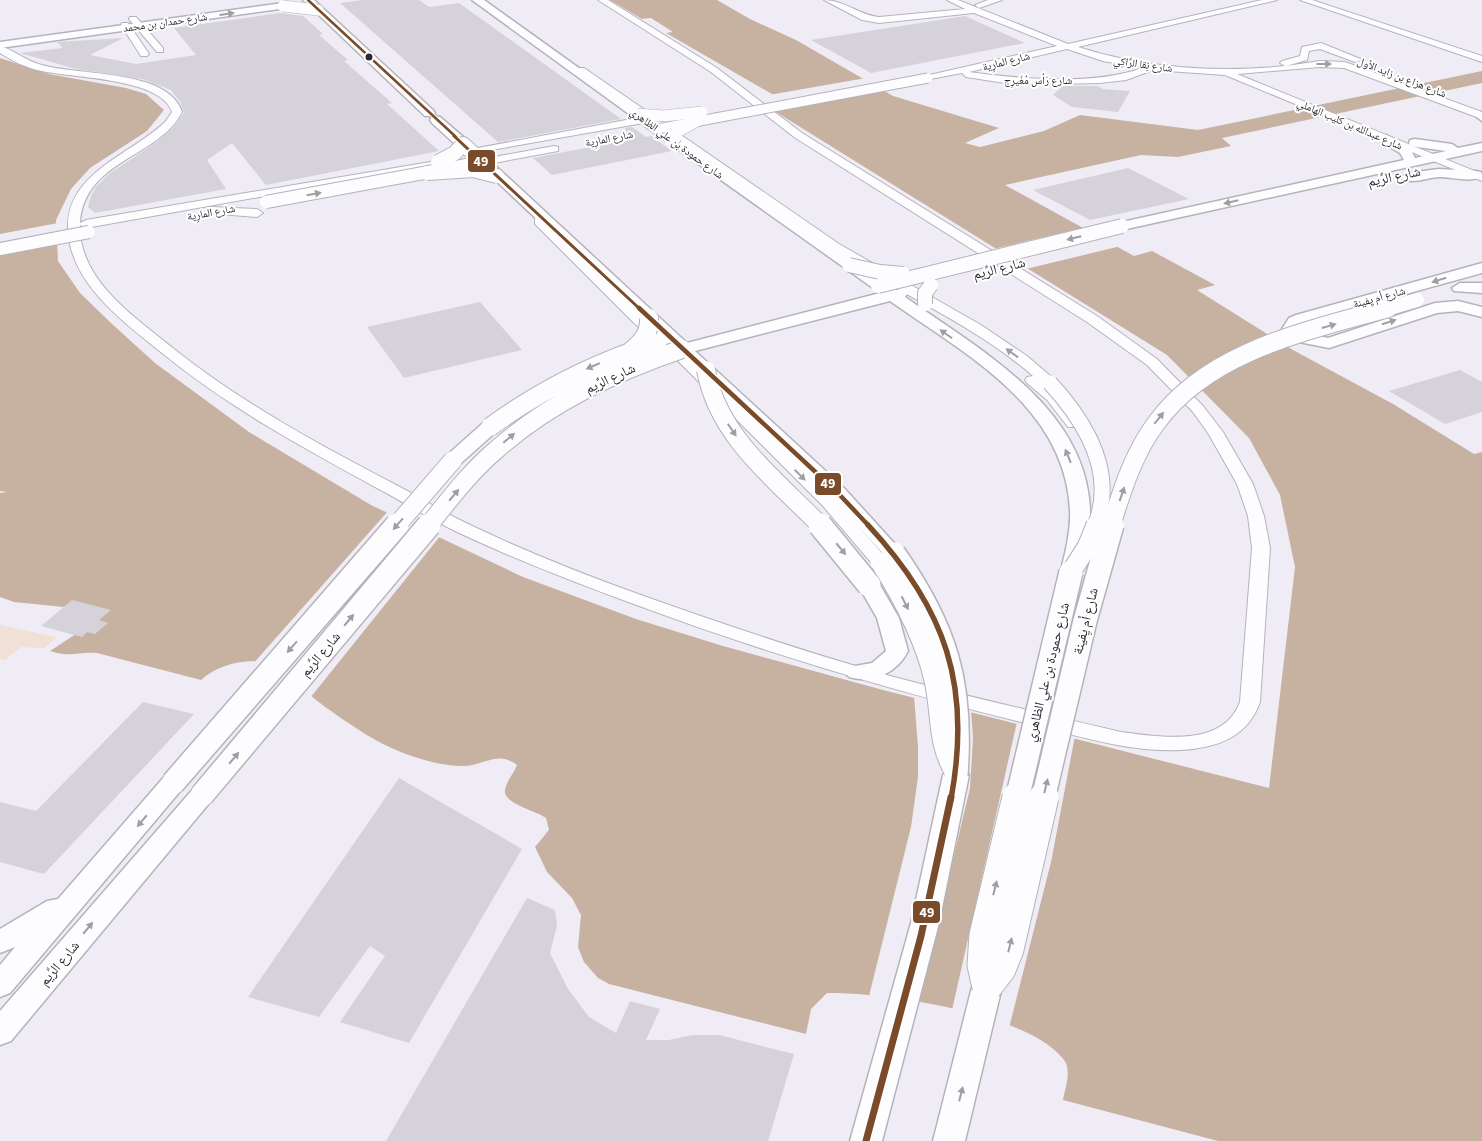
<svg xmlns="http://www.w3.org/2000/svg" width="1482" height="1141" font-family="'Source Sans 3','Noto Naskh Arabic',sans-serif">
	<rect width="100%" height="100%" fill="#efecf6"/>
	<path fill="#f1e0d6" d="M0,625L57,637L44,648L21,647L5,660L0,659Z"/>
	<path fill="#c7b2a2" d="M610,0H717L750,19L796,40L893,96L999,128L965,143L980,147L1044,131L1080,115L1198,130L1482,71V83L1222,138L1231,146L1178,157L1141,155L1005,185L1134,256L1152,251L1215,285L1197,290L1293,350L1393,404L1474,454L1482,452V1141H1218L1063,1100C1065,1089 1072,1070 1064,1060C1030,1013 882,992 827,993L811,1009L806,1034L609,984L598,978L584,962L578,947L581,915L572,898L547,872L535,847L549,830L546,818C537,811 503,804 505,790C506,782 514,773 517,765C498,750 483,766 463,766C437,766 405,755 383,744C365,735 325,708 310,695C299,685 287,668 272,664C248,657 219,664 201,680L97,653C78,651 71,658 50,651L82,630L74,608L14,602L0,597V493L7,492L0,491V58L49,74L126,88L146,94L164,110L147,131L90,168L71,189L56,220L58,261L80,293L111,323L155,363L249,432L371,505L523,577L636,619L723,646L883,690L1269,788L1295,567L1280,495L1249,438L1167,355L776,112L791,105L666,33L673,32L651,18L642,19Z"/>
	<path fill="#efecf6" d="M866,78L887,90L786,105L769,95Z
		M58,223L59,244L0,255V234Z
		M1087,227L1121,246L1026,269L993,249Z
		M389,510L441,535L310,698L290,678L272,666L252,665Z
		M914,696L971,710L973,738L970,788L919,1003L869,996L911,827L918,777V747Z
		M1017,722L1075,736L1051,862L1009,1028L952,1010Z"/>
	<path fill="#d5d2d9" d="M363,0H419L429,7L459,3L621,119L498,142L340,3Z
		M280,13L303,16L323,34L319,35L348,60L344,61L392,103L387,104L439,151L266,185L232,143L207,160L226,189L95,213L88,207L91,196L96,187L109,174L158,141L173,128L184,113L180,102L171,90L142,79L76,69L20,53L63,48L57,42L123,38L90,55L136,64L196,55L174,28Z
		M965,16L1025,43L871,73L811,40Z
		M1063,86H1097L1103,89L1130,91L1118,112L1072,107L1053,95Z
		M632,127L646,137L651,136L672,151L552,175L533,158L627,140L625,128Z
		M1128,168L1189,199L1090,220L1033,190Z
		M480,302L522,350L404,378L367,327Z
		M1460,370L1482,382V412L1445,424L1389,391Z
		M72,600L111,610L99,620L108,623L95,634L87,632L82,637L41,626Z
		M143,702L194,714L44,874L0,862V802L36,811Z
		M399,778L522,849L409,1043L340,1022L385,956L370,946L319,1017L248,997Z
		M527,898L555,910L557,926L550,953L568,989L589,1017L616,1033L630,1001L660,1009L646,1040H669L692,1035H719L794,1054L768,1141H386Z"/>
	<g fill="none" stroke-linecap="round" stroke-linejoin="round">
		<defs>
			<path id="minor" d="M598,0H608L717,68L802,133L1097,316L1157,359L1203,406L1223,432L1253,484L1264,516L1270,548L1260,702C1248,737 1217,748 1181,750C1126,753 1070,733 1017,721C886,689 757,650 631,603C571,581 512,558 455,531C432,520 410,506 388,494C309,451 232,410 162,353C124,322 70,284 68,229C66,172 133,154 166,121L172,112C162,78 73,78 42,71C26,68 13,61 0,53V46C14,50 26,61 42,65C79,76 169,69 182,112C160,157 84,160 80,223L86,220L442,160V164L438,165L86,228L80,225C78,280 136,318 174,349C243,404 320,445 398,486C421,498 443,512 466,523C522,550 580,573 638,594C722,624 808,653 894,677C969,697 1045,714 1121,732C1160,737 1223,748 1240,702L1252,548L1248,516L1237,484L1208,433L1193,412L1147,365L1087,322L794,137L711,72Z
				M824,0C844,0 859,15 879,17L965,9L947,0H958L1068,44L1262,0H1277L1078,47C1143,68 1216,73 1285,66L1280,63L1282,61L1300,56L1302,47L1321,43L1363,60L1355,62L1320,49L1309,51L1307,60L1286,66L1320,61L1345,62L1482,112V119L1344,68L1320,67L1237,74L1482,174V181L1225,75L1153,70L1126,80L1100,83L1018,85L966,77L962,73L925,80V76L1057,46L974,13L879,23L862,20ZM1067,49L1103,61L1142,68C1093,86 1020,79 969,72Z
				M988,0H1002L979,8L975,5Z
				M1300,0H1312L1482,56V62Z
				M130,17H136L163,48V52H157L129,19Z
				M122,23H128L149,54L147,56H141L121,25Z
				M578,68H584L839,244L981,325L1027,356L1055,380L1057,383L1055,386L1049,387L1078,421L1081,424L1078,427H1068L1047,400L1027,383L1025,380L1027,377L1033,376C972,323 897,293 830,249C769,209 709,165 649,122L463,155L462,153L467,150L642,117L578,72Z
				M554,146L558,147V151L483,165L477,162L483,159Z
				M212,207L257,209L263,213L257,217L208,213V209Z
				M539,217L543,218L644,317L684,351L835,500L886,558L889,562L886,566H874L823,506L674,357L634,323L535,224V218Z"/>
			<path id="major" d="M303,0H314L433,110L435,113L433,116H425Z
				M472,0H484L643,114L641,117H633Z
				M283,3L287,4V8L0,48V42Z
				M1476,112H1482V121L1474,115Z
				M436,116L440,117L468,141L470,144L468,147H458L432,123L430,120L432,117Z
				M649,119L895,290H906L908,293L905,297C983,352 1095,412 1090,523C1089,539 1089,561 1080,575L1072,576L1064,575L1061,570C1066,550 1071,530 1070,510C1065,406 965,354 890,301L695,351L844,488L904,554L901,558L894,560L887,558L830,496L474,160L476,157H486L687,343L880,293L645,126L643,123L645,120Z
				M1386,135L1410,148L1415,158L1446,151L1410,146L1409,143L1410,140L1415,139L1452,144L1458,148L1482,143V151L1122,230L1115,226L1122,222L1404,160L1400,153L1381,142L1380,139Z
				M1439,169L1476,171L1481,172L1482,176C1472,183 1452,177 1439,177C1429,177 1408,186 1401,177L1408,173Z
				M1482,263V273L1308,321L1299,328L1305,333L1328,338L1435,303L1458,301L1482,307V317L1458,311L1437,313L1329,348L1294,341L1282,329L1289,318L1296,315Z
				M1460,283H1482V293L1454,291L1452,288Z
				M490,421L497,423L499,427L497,431L460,464H446L443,460L446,456L483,423Z
				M869,579L877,580L899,618L908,651C897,673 873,684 849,677L845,672L849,667L872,663L886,651L877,618L858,585L861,580Z
				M956,766L965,769L969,775L939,923L882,1141H850L911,923L943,775L947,769Z
				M173,774L182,777L186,783L182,789L10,993L0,997V965L15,947L0,953V929L47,901L58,899L164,777Z
				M202,786L211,789L215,795L211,801L11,1041L0,1045V1011L193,789Z
				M987,975L997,979L1002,987L965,1141H933L972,987L977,979Z"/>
		</defs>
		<use href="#minor" stroke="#b5b3ba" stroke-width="2"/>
		<use href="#major" stroke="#b5b3ba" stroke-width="3"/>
		<use href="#minor" fill="#fdfcfe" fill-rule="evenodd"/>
		<use href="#major" fill="#fdfcfe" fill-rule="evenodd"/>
		<defs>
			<path id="minor-bridge-far3" d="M657,129L928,78"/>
			<path id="minor-bridge-far2" d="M266,202L483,162
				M0,249L89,232"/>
			<path id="minor-bridge-far1" d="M1050,383C1085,421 1117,472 1095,526"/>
			<path id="minor-bridge" d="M880,562C903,598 924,637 934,680C942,716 936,742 956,775
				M1071,572L1087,547L1096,525"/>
			<path id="major-bridge-far4" d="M283,6L318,10
				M637,114L663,116L702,112
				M674,137L679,131L697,121"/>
			<path id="major-bridge-far3" d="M672,140L675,136
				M438,162L455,153L463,144L475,155
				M427,173L473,170L497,176
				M849,265L880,272L903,274
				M878,286L1122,226
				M925,304V293L931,285
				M1383,310L1417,300"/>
			<path id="major-bridge-far2" d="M631,351C642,342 650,333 649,318
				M706,370C718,437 776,480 821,526
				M490,427C542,389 596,362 657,343
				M396,526L453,460
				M428,526C449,500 470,472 496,450C550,402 615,372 682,349
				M1111,526C1122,490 1134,452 1157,422C1209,351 1307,331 1388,308"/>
			<path id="major-bridge-far1" d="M820,525L869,585
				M894,554C946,628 963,684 956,775
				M173,783L397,525
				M202,795L429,525
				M1017,799L1071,572
				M1043,799L1085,621L1112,525"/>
			<path id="major-bridge" d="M987,987L1001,969L1009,949L1044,797
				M987,987L982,965L984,935L1017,797"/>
		</defs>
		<use href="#minor-bridge-far3" stroke="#b5b3ba" stroke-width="11" stroke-linecap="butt"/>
		<use href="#minor-bridge-far2" stroke="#b5b3ba" stroke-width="14" stroke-linecap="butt"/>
		<use href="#minor-bridge-far1" stroke="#b5b3ba" stroke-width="17" stroke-linecap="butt"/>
		<use href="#minor-bridge" stroke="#b5b3ba" stroke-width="21" stroke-linecap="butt"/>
		<use href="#major-bridge-far4" stroke="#b5b3ba" stroke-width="12" stroke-linecap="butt"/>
		<use href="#major-bridge-far3" stroke="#b5b3ba" stroke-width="16" stroke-linecap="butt"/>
		<use href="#major-bridge-far2" stroke="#b5b3ba" stroke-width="20" stroke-linecap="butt"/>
		<use href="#major-bridge-far1" stroke="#b5b3ba" stroke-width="26" stroke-linecap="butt"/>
		<use href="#major-bridge" stroke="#b5b3ba" stroke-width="31" stroke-linecap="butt"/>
		<use href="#minor-bridge-far3" stroke="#fdfcfe" stroke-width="9"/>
		<use href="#minor-bridge-far2" stroke="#fdfcfe" stroke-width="12"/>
		<use href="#minor-bridge-far1" stroke="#fdfcfe" stroke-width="15"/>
		<use href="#minor-bridge" stroke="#fdfcfe" stroke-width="19"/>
		<use href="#major-bridge-far4" stroke="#fdfcfe" stroke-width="11"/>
		<use href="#major-bridge-far3" stroke="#fdfcfe" stroke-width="14"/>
		<use href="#major-bridge-far2" stroke="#fdfcfe" stroke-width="18"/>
		<use href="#major-bridge-far1" stroke="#fdfcfe" stroke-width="23"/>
		<use href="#major-bridge" stroke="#fdfcfe" stroke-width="29"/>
		<defs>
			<path id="bus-1-far4" d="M308,0L456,137"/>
			<path id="bus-1-far3" d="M454,136L641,310"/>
			<path id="bus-1-far2" d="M639,308L837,492L869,526"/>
			<path id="bus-1-far1" d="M868,525C946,609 972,686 951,799"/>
			<path id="bus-1" d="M866,1141L921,936L951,797"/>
		</defs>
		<use href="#bus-1-far4" stroke="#fff" stroke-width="4.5"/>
		<use href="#bus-1-far3" stroke="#fff" stroke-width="5.5"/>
		<use href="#bus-1-far2" stroke="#fff" stroke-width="8"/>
		<use href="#bus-1-far1" stroke="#fff" stroke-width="9"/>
		<use href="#bus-1" stroke="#fff" stroke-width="11"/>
		<use href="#bus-1-far4" stroke="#7a4b2a" stroke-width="2.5"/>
		<use href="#bus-1-far3" stroke="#7a4b2a" stroke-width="3"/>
		<use href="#bus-1-far2" stroke="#7a4b2a" stroke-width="4.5"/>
		<use href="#bus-1-far1" stroke="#7a4b2a" stroke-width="5.5"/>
		<use href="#bus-1" stroke="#7a4b2a" stroke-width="7"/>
	</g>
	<defs><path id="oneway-solid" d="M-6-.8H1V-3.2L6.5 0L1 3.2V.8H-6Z" transform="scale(1.25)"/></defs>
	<g fill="#9f9ea1">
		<use href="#oneway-solid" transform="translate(227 14) rotate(-8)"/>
		<use href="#oneway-solid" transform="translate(1324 64)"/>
		<use href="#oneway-solid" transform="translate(314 194) rotate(-10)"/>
		<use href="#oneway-solid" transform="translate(1231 202) rotate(167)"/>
		<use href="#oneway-solid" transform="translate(1074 238) rotate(166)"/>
		<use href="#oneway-solid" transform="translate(1439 280) rotate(163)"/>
		<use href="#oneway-solid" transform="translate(1389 322) rotate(-17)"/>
		<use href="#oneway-solid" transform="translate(1329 326) rotate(-16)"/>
		<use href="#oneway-solid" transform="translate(946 334) rotate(-145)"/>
		<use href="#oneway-solid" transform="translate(1012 353) rotate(-144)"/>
		<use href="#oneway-solid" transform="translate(593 366) rotate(157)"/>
		<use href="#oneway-solid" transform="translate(1159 418) rotate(-51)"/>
		<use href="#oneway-solid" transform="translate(732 430) rotate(56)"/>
		<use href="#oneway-solid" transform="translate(509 438) rotate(-40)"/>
		<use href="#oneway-solid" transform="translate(1068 456) rotate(-112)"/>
		<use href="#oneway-solid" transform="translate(800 475) rotate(45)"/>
		<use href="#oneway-solid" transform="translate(1122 494) rotate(-71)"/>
		<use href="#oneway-solid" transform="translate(454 495) rotate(-50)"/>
		<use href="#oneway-solid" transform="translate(398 524) rotate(131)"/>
		<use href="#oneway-solid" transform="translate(841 549) rotate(50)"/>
		<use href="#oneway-solid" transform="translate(905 603) rotate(63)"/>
		<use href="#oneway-solid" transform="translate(349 620) rotate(-50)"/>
		<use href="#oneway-solid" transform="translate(292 647) rotate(131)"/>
		<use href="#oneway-solid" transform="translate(234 758) rotate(-50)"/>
		<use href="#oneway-solid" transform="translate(1046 786) rotate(-77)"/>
		<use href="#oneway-solid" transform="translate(142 821) rotate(130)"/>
		<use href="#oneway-solid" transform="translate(995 888) rotate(-76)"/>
		<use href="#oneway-solid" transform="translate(88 928) rotate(-50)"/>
		<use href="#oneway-solid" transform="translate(1010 945) rotate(-76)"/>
		<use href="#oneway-solid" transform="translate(961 1094) rotate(-76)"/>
	</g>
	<circle fill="#2c2a30" stroke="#fff" stroke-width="2" cx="369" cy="57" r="4.5"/>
	<g text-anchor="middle" stroke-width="4" stroke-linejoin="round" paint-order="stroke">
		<g font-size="11" fill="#2c2a30" stroke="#fff">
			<text transform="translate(165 22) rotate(-8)" y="4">شارع حمدان بن محمد</text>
			<text transform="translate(1006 61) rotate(-14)" y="4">شارع المارِية</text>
			<text transform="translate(1143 64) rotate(8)" y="4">شارع نِقا الرَّاكِي</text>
			<text transform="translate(1402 77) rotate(21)" y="4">شارع هزاع بن زايد الأول</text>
			<text x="1038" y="84">شارع رَأس مُغَيرِج</text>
			<text transform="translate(1350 124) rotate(23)" y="4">شارع عبدالله بن كليب الهاملي</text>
			<text transform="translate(609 138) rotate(-11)" y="4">شارع المارِية</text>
			<text transform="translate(677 143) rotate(36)" y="4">شارع حمودة بن علي الظاهري</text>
			<text transform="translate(211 212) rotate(-10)" y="4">شارع المارِية</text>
			<text transform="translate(1379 297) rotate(-15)" y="4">شارع أم يِفينة</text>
		</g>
		<g font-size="14" fill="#2c2a30" stroke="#fff">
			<text transform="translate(1394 176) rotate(-12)" y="5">شارع الرِّيم</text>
			<text transform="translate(999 268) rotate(-14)" y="5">شارع الرِّيم</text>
			<text transform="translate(610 378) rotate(-25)" y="5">شارع الرِّيم</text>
			<text transform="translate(1085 621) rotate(-76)" y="5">شارع أم يِفينة</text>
			<text transform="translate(320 654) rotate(-50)" y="5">شارع الرِّيم</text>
			<text transform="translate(1047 672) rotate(-76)" y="5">شارع حمودة بن علي الظاهري</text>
			<text transform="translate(59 963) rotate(-50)" y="5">شارع الرِّيم</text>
		</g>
	</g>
	<g stroke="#fff" stroke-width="2">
		<rect x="467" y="149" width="29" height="24" rx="5" fill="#7a4b2a"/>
		<rect x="814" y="472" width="28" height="24" rx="5" fill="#7a4b2a"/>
		<rect x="912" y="900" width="29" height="24" rx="5" fill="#7a4b2a"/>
	</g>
	<g font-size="14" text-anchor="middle" font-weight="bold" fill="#fff">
		<text x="481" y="166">49</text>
		<text x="828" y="488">49</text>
		<text x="927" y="917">49</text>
	</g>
</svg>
